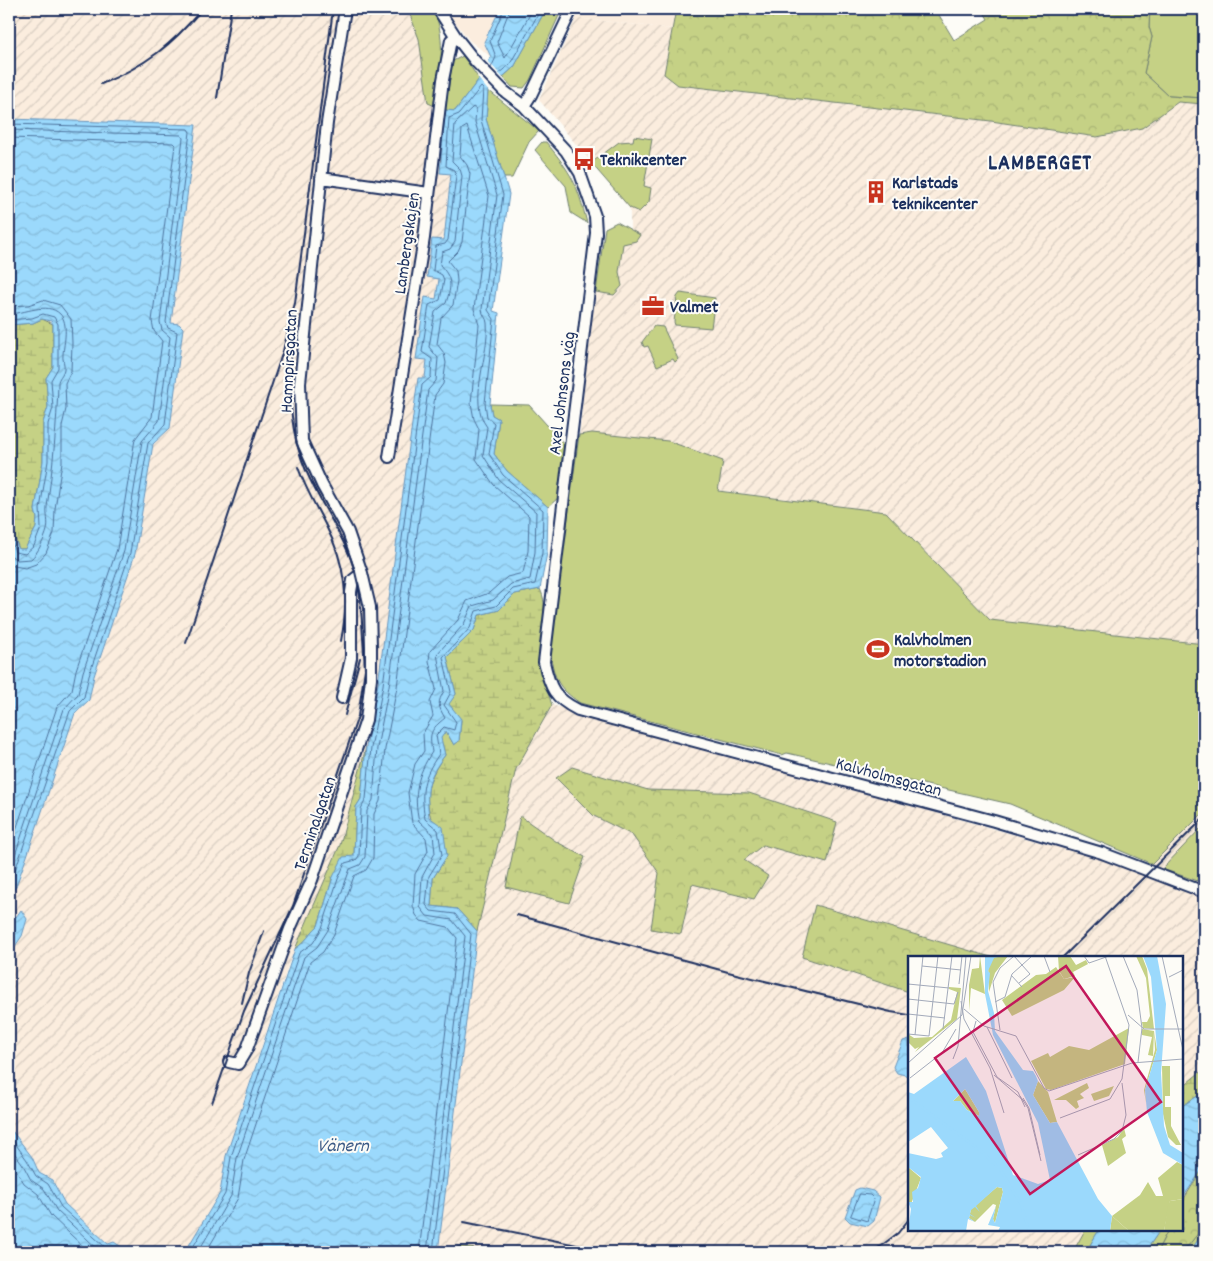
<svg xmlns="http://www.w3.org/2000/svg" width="1213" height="1261" font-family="Dekko,sans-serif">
	<defs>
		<pattern id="industrial-furrows" width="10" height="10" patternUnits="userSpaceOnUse" patternTransform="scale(1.25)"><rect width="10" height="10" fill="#fbedde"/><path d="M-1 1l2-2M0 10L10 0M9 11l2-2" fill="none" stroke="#d7ccc1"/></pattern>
		<pattern id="forest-crowns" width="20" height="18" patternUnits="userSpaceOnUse" patternTransform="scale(1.25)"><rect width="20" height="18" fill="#c5d185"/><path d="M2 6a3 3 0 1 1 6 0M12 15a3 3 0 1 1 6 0" fill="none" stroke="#a9b475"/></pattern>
		<pattern id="wetland-marsh" width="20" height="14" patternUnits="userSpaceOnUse" patternTransform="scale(1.25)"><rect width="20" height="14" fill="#c5d185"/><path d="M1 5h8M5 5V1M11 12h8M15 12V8" fill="none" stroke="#a9b475"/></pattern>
		<pattern id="water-waves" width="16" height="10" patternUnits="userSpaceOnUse" patternTransform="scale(1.25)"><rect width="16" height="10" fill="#9bd9fc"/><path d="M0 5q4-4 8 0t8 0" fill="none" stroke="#85bbda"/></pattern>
	</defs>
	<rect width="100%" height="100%" fill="#fdfcf7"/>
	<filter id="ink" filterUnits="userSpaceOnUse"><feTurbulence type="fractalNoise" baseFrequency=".02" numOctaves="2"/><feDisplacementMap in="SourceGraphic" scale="10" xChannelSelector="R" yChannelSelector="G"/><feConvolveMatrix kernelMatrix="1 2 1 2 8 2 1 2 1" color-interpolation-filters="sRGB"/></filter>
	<g filter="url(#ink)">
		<path fill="#fbedde" d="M445,9H500L484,42L491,57L470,41Z
			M580,9H676L673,29L576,18Z"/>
		<path fill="url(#industrial-furrows)" d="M9,9H408L419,39L428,103L445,110L440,172L451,174L444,240L432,239L427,277L439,278L436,299L425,298L416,358L427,360L425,378L418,379L378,684L366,747L340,845L289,963L226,1156L220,1193L185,1252H129L124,1248L108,1244L65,1204L52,1180L39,1173L32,1157L9,1127V955L22,936L27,919L21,910L16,917L9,912V898L16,886L75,713L89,700L94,676L135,554L153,444L170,428L183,328L171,324L196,125L9,119Z
			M576,18L673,29L664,74L678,85L991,121L1097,137L1142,128L1178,102L1204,104V644L990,620L886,512L576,472L587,354L605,229L630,230V209L539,100Z
			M552,705L1093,857L1152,864L1204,812V1069L1182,1087V957H909V1230H1085L1073,1252H438L477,931L516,769Z"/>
		<path fill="#c5d185" stroke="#708072" d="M408,9H433C448,40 439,73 435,106L428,103L419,39Z
			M546,9H562L530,80L524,88L512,87L503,77L514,67Z
			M1150,9H1204V98L1169,96L1144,73L1152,37L1149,27Z
			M463,56L479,79L455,111L445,110L452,65L453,61Z
			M488,90L539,131L529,142L512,178H504L486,119Z
			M634,136L652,139L644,186L651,188L649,202L639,212L630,208L591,163L619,142L633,141Z
			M542,142H546C572,174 577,183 587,223L571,213L566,186L535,150Z
			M617,222L640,235L636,241L623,244L619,272L622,286L614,295L596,292L605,228Z
			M680,293L715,298L711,328L675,325L674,322L677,297Z
			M654,326L663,327L678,359L675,362L673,359L657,366L648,346L644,347L642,342Z
			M490,404L529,405L564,444L559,497L548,507L507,471L494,454L499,419L492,415Z
			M592,433L668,441L723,461L718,491L886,512L990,620L1204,644V812L1152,864L1010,804L787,753L782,755L580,703C557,687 555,680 550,653L579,435Z
			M1200,829L1204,830V883L1162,869Z
			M1204,1226V1231L1190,1252H1177L1188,1245Z
			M1085,1230H1099L1086,1252H1073Z
			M1160,1230H1168L1157,1252H1145Z"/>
		<path fill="url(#forest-crowns)" stroke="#708072" d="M676,9H938L936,10L954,40L988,19L982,9H1150L1149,27L1152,37L1144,73L1169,96L1204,98V104L1178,102L1142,128L1097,137L991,121L678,85L664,74Z
			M572,767L648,790L749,793L837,822L827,863L763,845L744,860L768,876L754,899L692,884L681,934L651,929L659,873L632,835L594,816L556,778Z
			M520,816L557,842L585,857L569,903L506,887Z
			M815,905L991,957H909V992L802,957Z
			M1204,1159V1226L1188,1246L1177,1252H1157L1168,1230H1182V1202L1201,1171L1196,1163Z
			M458,1246L492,1252H458Z"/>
		<path fill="url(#wetland-marsh)" stroke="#708072" d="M42,319L53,324V367L46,378L48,407L43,423V461L35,510L37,518L36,528L25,549H19L9,522V325L33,323Z
			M540,589C549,607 541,627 540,647C539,667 546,686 552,705L516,769L477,931L457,909L431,906L433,878L447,856C429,816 415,794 445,755L440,738L446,731L454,745L459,741L461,720L448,704L456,694L447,657L474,630L479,615L499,610L515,594Z
			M366,747L361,799L356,807L354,856L333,877L318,926C308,935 308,940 295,949L340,845Z
			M1204,1069V1092L1182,1106V1087Z"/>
		<path fill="url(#water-waves)" stroke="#6895bd" d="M500,9H546L514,67L488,90L486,119L509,194L493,311L499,313L490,404L492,415L499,419L494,454L507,471L548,507L547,553L540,589L515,594L499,610L479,615L474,630L447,657L456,694L449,704L461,719L459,741L454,745L446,731L441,738L445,755C427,778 426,789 429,817L443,827L447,856L433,878L431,906L457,909L477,931L438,1252H185L220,1193L226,1156L295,949C308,940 308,935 318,926L333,877L343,857L354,856L356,807L361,799L366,747L378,684L418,378H425L427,360L416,359L425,297L436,299L439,279L427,277L432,239L444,240L451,174L440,173L445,110L455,111L479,79L491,57L484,42Z
			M9,119L196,125L171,323L179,324L183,328L170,428L153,444L135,554L94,676L89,700L75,713L27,856L16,886L9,898V522C13,531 14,541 19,549H25L36,528L37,518L35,510L43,461V423L48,407L46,378L53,367V324L51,321L42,319L33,323L9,325Z
			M21,910L27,919L22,936L9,955V912L16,917Z
			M909,1039V1076L897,1073L893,1067L903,1041Z
			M1204,1092V1159L1196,1163L1201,1171L1182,1199V1106Z
			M9,1127L32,1157L39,1173L52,1180L65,1204L108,1244L114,1242L129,1252H9Z
			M860,1188L873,1191L880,1197L874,1221L868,1226L850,1222L845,1217L855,1190Z
			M1099,1230H1160L1145,1252H1086Z
			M1204,1231V1252H1190Z"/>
		<path fill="#fdfcf7" d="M487,60L504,79L490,93L477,77Z"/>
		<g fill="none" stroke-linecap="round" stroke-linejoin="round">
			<path stroke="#4e739d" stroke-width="1" d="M510,9L497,42L505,58L533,9
				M491,68L496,57L490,41L504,9
				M497,75L510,64L541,9
				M9,124L188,129L190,132L166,322L168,328L177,332L165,424L148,443L130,553L89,675L84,697L70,711L9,888
				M9,130L181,135L183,138L160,322L162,330L170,337L159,421L142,441L124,551L83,672L78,694L64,709L9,873
				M9,138L173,143L175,145L152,321L154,331L162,341L152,417L135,439L117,549L76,670L72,690L57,707L9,851
				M9,306L28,305L43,300L60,305L71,319L72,343L71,371L65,383L66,409L62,426V462L55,509L54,533L46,553L36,564L25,568L9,565
				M9,314C24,314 47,301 60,314C69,323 64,343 63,354C62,359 65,364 64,369C63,375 58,378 58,383C57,425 53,466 47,507C46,515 49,522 47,530C45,538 38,553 31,559L17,560L9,554
				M9,320L32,318L43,314L54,317L58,324V368L51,380L53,408L48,424V461L40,509L41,528L34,546L25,554L15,552L9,534
				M9,1135L27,1160L36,1176L48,1184L61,1207L105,1247L114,1248L122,1252
				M9,1146L22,1163L31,1180L44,1189L57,1211L101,1252
				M9,1158L24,1183L38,1194L51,1216L89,1252
				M860,1194L870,1195L874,1199L867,1221L851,1216Z
				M190,1252L225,1194L231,1157L299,953L313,943L322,928L338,879L345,863L356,860L359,856L361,809L366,799L371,748L383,685L422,385L431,377L432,359L422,352L429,305L440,300L444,280L442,275L433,270L436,246L445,244L448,240L456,176L454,170L446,166L449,118L459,114L481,87L483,89L481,120L503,195L488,310L494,319L485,403L487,417L494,423L489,454L503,475L543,510L542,553L535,584L513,589L496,606L476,611L470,628L443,657L451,692L444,705L456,722L454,730L444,727L436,735L439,754C423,777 420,790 425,819L438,830L442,855L429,876L426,905L431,911L455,914L471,934L433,1252
				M198,1252L231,1196L237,1158L304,957L317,947L328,930L350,869L360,865L365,857L367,811L373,800L377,748L389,686L428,390L436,381L438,358L429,347L435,312L446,303C452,285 452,278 440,265L442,252L450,249L455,242L462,176L460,169L452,161L455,124L473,107L476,109L475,122L497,195L482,309C482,315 487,318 487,323C490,354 467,401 487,427L483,455L499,480L536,512L535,552L530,579L511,584L493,600L472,606L464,624L437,654L444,691C437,703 438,706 445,718C430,730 429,733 432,752C417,775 413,794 419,821L433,834L435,853L422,877L420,907L427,916L452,920L465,936L427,1252
				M206,1252L238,1198L244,1160L310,962L323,952L334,934L354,876L366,870L373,858L374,814L380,801L385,749L397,687L435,395L443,384L446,363L444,353L437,344L441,318L453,305L457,281L456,271L448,261L458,251L462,242L470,174L467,165L460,156L462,129L467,126L489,196L474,309L479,325L471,403L474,419L479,429L476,459L494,485L529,516L528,551L523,573L507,577L489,593L467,601L458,620L430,651L429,661L436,689L430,702L433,716L423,733L424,751L415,764L408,793L412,823L426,838L428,851L415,874L413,906L416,915L421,921L448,927L457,938L419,1252"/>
			<defs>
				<path id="minor" d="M438,9L456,37L475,61L504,91L524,106L566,151L580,173L595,216L596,233L585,323L544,662C550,688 554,698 578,710L994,821L1102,853L1204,892
					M524,106L531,95L572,9
					M321,178L429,193
					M389,457L424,238L443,80L451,40L456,37
					M342,698L351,658V592L353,580L362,573L348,532L322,485L302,441L300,383L327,123L345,9
					M229,1062L238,1064L247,1049L290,929L312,880L366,720L371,678V647L370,607L362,573"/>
			</defs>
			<use href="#minor" stroke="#1b2f5e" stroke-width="14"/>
			<use href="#minor" stroke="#fdfcf7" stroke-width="10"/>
			<path stroke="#1b2f5e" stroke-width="2" d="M101,84C145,66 172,45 202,9
				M217,98L231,9
				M292,340C288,382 288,428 305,468C327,521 360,550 361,613
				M298,467C305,488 316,506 326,526C346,564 349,600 341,641
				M186,643L283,351L295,303L333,9
				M345,715L360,658
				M517,915L728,972L891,1012L909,1015
				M1063,957L1204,818
				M242,1003L249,973L264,931
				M212,1103L244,1011L293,906L358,716L365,669L361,607
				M464,1222L611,1252
				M873,1252L898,1233L909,1219"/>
		</g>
	</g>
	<defs>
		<symbol id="bus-bare" viewBox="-9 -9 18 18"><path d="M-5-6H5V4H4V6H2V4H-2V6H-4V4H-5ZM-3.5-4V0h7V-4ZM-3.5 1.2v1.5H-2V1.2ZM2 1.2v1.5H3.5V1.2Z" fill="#c8321e" stroke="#fdfcf7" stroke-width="2.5" paint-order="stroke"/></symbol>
		<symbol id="building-bare" viewBox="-9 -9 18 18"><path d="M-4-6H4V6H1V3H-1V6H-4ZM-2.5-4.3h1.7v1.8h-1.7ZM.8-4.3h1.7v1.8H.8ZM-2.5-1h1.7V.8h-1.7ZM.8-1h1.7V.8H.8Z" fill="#c8321e" stroke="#fdfcf7" stroke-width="2.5" paint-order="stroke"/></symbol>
		<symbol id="office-bare" viewBox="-9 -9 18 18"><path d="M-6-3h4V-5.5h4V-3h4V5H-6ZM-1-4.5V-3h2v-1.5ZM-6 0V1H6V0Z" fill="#c8321e" stroke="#fdfcf7" stroke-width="2.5" paint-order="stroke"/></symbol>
		<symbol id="stadium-bare" viewBox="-9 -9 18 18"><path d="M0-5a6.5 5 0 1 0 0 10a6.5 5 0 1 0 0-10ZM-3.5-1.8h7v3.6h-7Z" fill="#c8321e" stroke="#fdfcf7" stroke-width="2.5" paint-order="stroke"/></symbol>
	</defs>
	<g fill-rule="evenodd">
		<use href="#bus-bare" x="568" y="143" width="32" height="32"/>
		<use href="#building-bare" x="860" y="176" width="32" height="32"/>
		<use href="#office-bare" x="637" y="290" width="32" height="32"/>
		<use href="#stadium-bare" x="862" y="633" width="32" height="32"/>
	</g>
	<g text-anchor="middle" stroke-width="4" stroke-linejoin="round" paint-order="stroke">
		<g font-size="18" font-weight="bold" fill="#1b2f5e" stroke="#fdfcf7" text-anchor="start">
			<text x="600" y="165">Teknikcenter</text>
			<text x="892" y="188">Karlstads<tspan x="892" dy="21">teknikcenter</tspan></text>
			<text x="670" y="312">Valmet</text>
			<text x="894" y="645">Kalvholmen<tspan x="894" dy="21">motorstadion</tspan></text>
		</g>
		<g font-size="18" fill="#1b2f5e" stroke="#fdfcf7">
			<text transform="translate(406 243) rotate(-82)" y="6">Lambergskajen</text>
			<text transform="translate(288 361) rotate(-87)" y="6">Hamnpirsgatan</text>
			<text transform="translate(561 393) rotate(-83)" y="6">Axel Johnsons väg</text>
			<text transform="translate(889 776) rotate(15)" y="6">Kalvholmsgatan</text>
			<text transform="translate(314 823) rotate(-71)" y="6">Terminalgatan</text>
		</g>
		<g font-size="19" font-style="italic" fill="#3b5a86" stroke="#fdfcf7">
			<text x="343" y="1151">Vänern</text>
		</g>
		<g font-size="22" font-weight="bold" letter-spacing="1" fill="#1b2f5e" stroke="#fdfcf7">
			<text x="1040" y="169">LAMBERGET</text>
		</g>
	</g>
	<g transform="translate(908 956)">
		<rect width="275" height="275" fill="#fdfcf7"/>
		<path d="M72,0L77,38L63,32L61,55V29L64,13L71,12ZM150,0H162L168,9L178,4L180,8L165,16L167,20L156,23L151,15ZM228,0H234L239,13L246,73L235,72L234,66H239L242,60L238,22ZM41,31L53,32L49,63L7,96L11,91L7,93L0,86V78L6,82L24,81L43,64L49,36L41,33ZM221,72L217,108L143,134L138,133L123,105L140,97L142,101L161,90L181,94Z" fill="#c5d185"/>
		<path d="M148,11L156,23L167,21L156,34L104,60L94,44L128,19L138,18ZM234,73L246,75L245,100L240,99L244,81L234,79ZM254,110H262V140H257V151H263V170L273,189H268L260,181L255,158ZM179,127L181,132L172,138L176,142L169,145L171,151L168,153L158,144H146ZM206,130L201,140L186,145L183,138ZM216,172L218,180L214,183L218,197L200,210L194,189L210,181ZM269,206L275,209V243L262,245L256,275H221L204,260L232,239L240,226L248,240H255L250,222Z" fill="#c5d185"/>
		<path d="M100,0L87,17L81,36L80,9L86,1ZM246,75L249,94L237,134L238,147L236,134L247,94ZM130,125L140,136L149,166L142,167L125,139ZM57,133L71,156V160L59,154L52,145H45ZM0,211L13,222L3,248L0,246ZM89,231L94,232L95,236L87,267L85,263L88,249L85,248L67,266L61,262L63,253ZM275,243V275H256L260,249L262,245ZM204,260L221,275H202Z" fill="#c5d185"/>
		<path d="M77,0L90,1L86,2L80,15L82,17L80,35L86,57L87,75L115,114L125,115L128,120L130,125L125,139L142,167L149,166L190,243L204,260L202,275H90L92,271L80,269L88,250L85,263L87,267L95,236L94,232L89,231L68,250L72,256L67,251L63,254L62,258L68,262L62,259L61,262L67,266L60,263L58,275H0L3,253L0,246H5L4,236L10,232L13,221L0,211V197L28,203L35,201L33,197L40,192L23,171L0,186V136L6,138L58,101L78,135L105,219L130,228L142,224L130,167L85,79L77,38ZM57,133L71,156V160L59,154L52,145H45ZM235,0H249L258,48L253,117L256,170L262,189L275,197V209L255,197L239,156L237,134L249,94L243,21Z" fill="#9bd9fc" fill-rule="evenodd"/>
		<path fill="none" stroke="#9bd9fc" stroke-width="2.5" d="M0,141L73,195L92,213L113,248L121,275"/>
		<path fill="none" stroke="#a3aaba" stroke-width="1" d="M136,0L142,16M176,0L181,7L201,0M215,0L229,34L234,72L230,106M254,0L275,94M14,10L53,14M103,19L114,31M261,21L275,14M0,28L41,32M51,28L54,0M0,43L46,48L50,36M53,45L56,63L82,112L96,157M87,46L97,41L104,18L124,0M56,53L76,70L108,80L136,132L141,135L224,107L275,103M0,58L37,62M220,59L236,73H275M68,65L65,76L89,121L110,136L117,151M79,71L104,122M35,73L44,0M92,74L85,26L92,12L106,0L122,18L111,27M0,78L21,80L30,0M7,79L15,0M45,103L50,90L58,0M0,107L54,59L63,0M86,119L116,145M2,122L34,97L48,73M112,140L120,152L133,205M115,142L121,152L132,199M152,162L202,143L214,123L221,69L197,0M170,199L206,183L214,175L218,159L214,127"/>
		<path fill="#c2185b" fill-opacity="0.15" stroke="#c2185b" stroke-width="2.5" d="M158,10L253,146L122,238L27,102Z"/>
		<rect width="275" height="275" fill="none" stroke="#1b2f5e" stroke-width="2.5"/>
	</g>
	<rect width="1213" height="1261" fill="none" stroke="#fdfcf7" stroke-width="30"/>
	<rect x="15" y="15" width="1183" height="1231" fill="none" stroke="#1b2f5e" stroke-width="2" filter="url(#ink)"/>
</svg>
